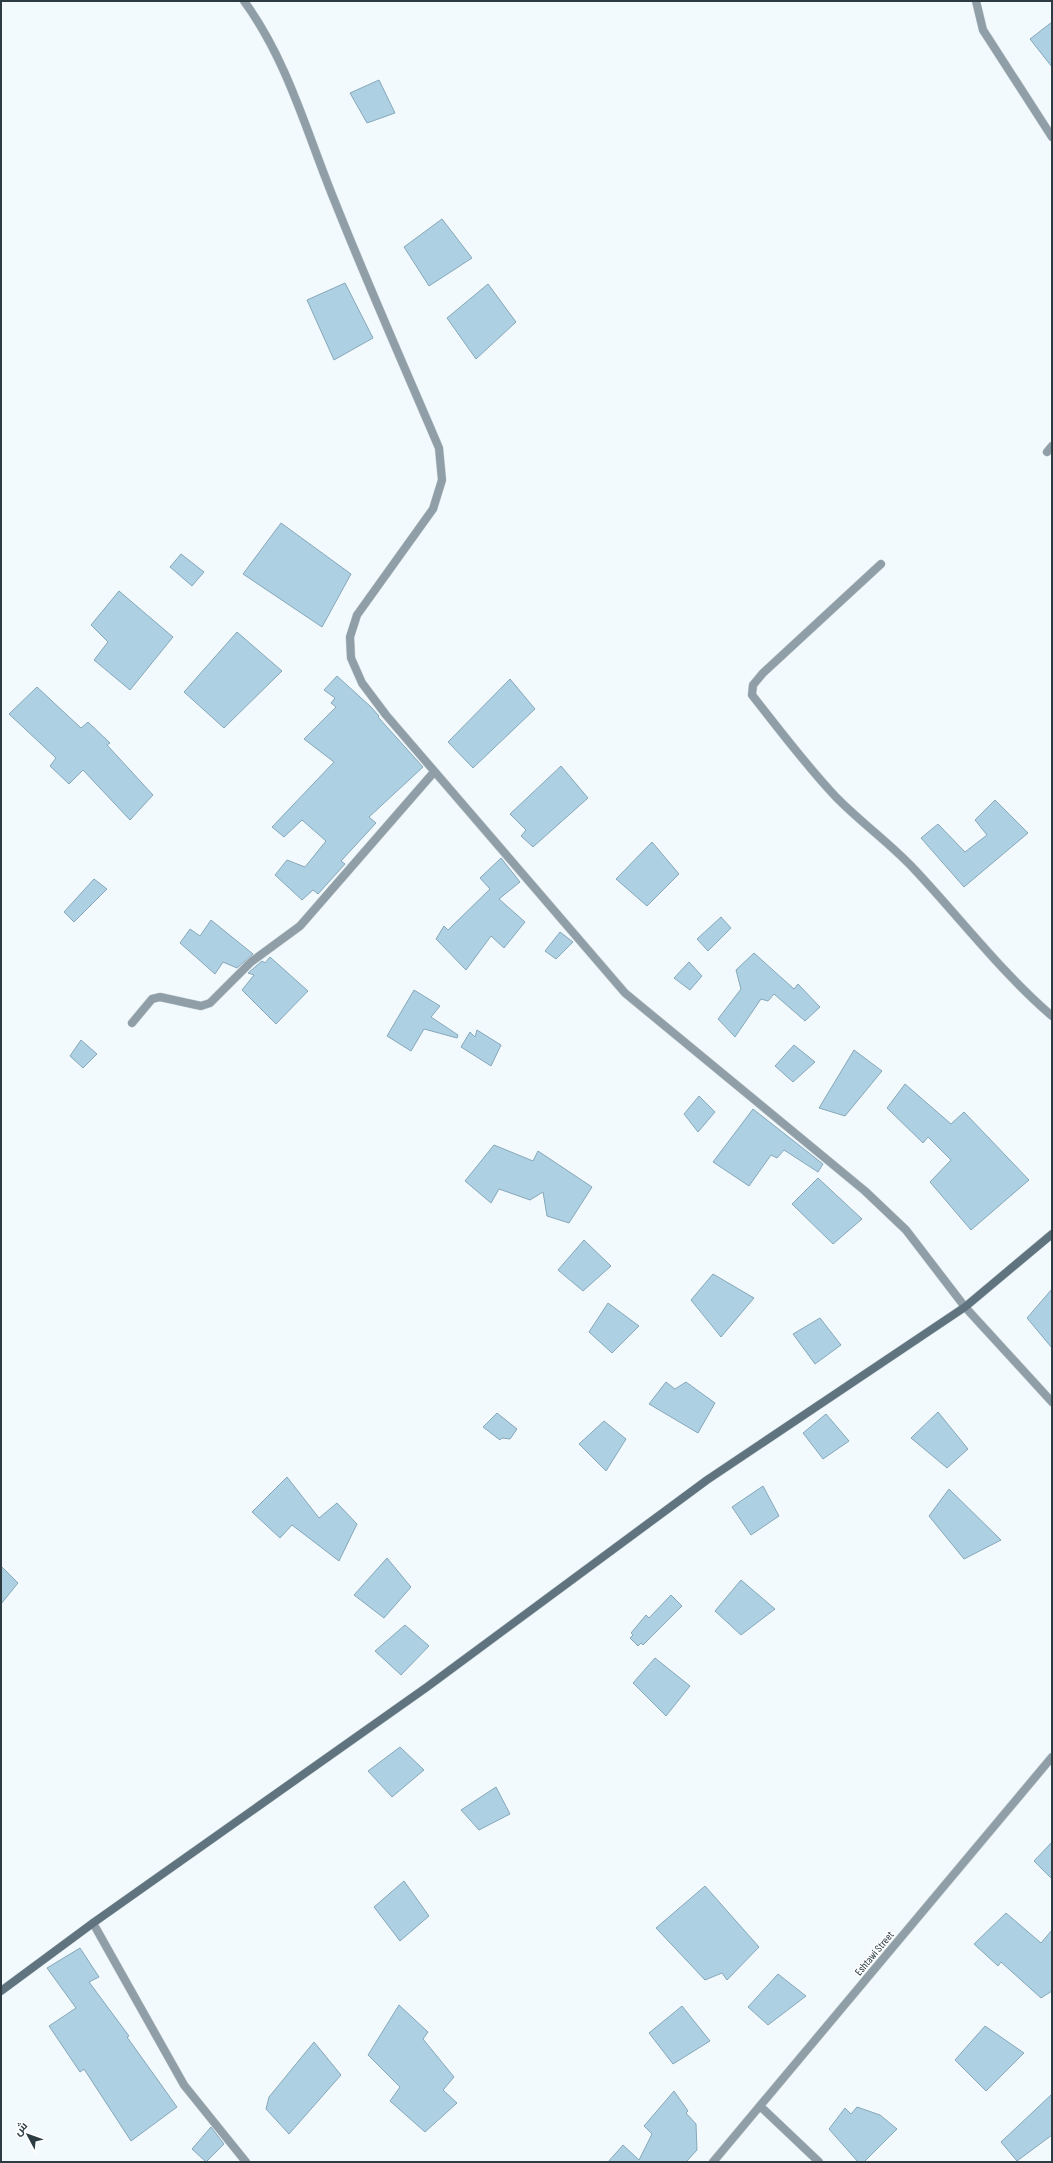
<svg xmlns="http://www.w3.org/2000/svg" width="1053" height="2163" font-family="'Sofia Sans Condensed',Cairo,sans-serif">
	<rect width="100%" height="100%" fill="#f3fafe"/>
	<path fill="#add0e2" stroke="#86a8ba" d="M1052,22V67L1030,39Z
		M379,80L395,113L367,123L350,93Z
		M442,219L472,258L429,286L404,247Z
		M345,283L373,338L334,360L307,300Z
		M488,284L516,322L476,359L447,318Z
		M281,523L351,574L322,627L243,574Z
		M181,554L204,572L192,586L170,567Z
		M119,591L173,637L130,690L94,660L108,642L91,625Z
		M237,632L282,671L224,728L184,692Z
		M337,676L371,707L379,716L378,717L423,767L369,817L376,823L341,861L345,864L318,894L313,890L302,900L275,875L287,860L305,867L326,841L302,820L284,837L272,827L334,762L304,739L336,707L331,703L335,698L324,690Z
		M510,679L535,709L473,768L448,742Z
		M37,687L81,728L88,722L110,743L107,745L153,795L130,820L83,770L69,784L50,766L56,758L9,714Z
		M561,766L588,798L533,847L521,836L526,830L510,814Z
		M995,800L1028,833L964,887L921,838L938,824L965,852L987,835L975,820Z
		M652,842L679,874L647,906L616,879Z
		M501,858L520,882L499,899L525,922L504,948L491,936L466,970L436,939L444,926L448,930L490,889L480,878Z
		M94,879L107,889L74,922L64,912Z
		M721,917L731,928L708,951L697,939Z
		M211,920L253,954L237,968L223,962L215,974L180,943L190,929L200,936Z
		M560,932L573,942L556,959L545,951Z
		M754,953L794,989L798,984L820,1007L805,1021L774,994L768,1001L761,999L735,1037L718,1019L741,989L736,970Z
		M270,957L308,991L276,1024L242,990L254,975L248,973L262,961L265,963Z
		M689,962L702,976L690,990L674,978Z
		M414,990L440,1006L431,1017L458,1035L457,1038L424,1029L411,1051L387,1036Z
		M477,1030L501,1045L491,1066L461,1047L470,1032L475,1037Z
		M81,1040L97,1054L83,1068L70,1056Z
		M794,1045L815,1062L793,1082L775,1066Z
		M854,1050L882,1071L845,1116L819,1108Z
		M905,1084L951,1124L964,1112L1029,1180L971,1230L930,1182L951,1160L928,1137L923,1143L887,1108Z
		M699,1096L715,1112L698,1132L684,1114Z
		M753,1109L823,1164L818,1172L784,1150L777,1158L771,1155L749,1186L713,1162Z
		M494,1145L533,1161L538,1151L592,1187L569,1223L547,1216L543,1192L530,1200L499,1189L491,1203L465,1181Z
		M818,1178L862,1219L833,1244L792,1204Z
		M584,1240L611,1266L583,1291L558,1270Z
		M713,1274L754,1298L721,1337L691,1300Z
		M1052,1289V1348L1027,1318Z
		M608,1303L639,1326L612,1353L589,1332Z
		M820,1318L841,1345L815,1364L793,1334Z
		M666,1382L675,1389L686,1382L715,1403L698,1433L649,1404Z
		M938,1412L968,1449L947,1468L911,1438Z
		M497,1413L517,1429L510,1439L502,1438L500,1440L483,1427Z
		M826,1414L849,1441L823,1459L803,1433Z
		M604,1421L626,1439L606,1471L579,1444Z
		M287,1477L319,1518L337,1503L357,1524L339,1561L292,1525L280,1538L252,1512Z
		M763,1486L779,1516L751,1535L732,1507Z
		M949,1489L1001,1540L964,1559L929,1516Z
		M387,1558L411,1587L384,1618L354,1595Z
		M1,1566L18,1583L1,1604Z
		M741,1580L775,1609L741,1635L715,1611Z
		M671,1595L682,1606L643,1645L641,1643L638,1646L630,1638L633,1635L631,1633L646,1615L649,1618Z
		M405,1625L429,1646L401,1675L375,1651Z
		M655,1658L690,1686L666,1716L633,1683Z
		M400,1747L424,1770L392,1797L368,1771Z
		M496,1787L510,1814L479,1830L461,1810Z
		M1052,1842V1879L1034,1861Z
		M404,1881L429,1916L400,1941L374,1907Z
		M705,1886L759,1947L727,1980L722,1973L705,1980L656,1928Z
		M1006,1913L1041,1943L1052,1930V1991L1041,1998L1001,1962L998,1966L974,1944Z
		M80,1948L99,1977L89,1982L129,2036L127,2037L177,2107L131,2141L84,2069L80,2072L49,2026L76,2008L47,1968Z
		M778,1974L806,1996L768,2025L748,2007Z
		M399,2005L428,2032L423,2039L454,2077L443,2090L457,2103L425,2132L390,2101L400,2087L368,2055Z
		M682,2006L710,2041L673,2064L649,2033Z
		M985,2026L1024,2053L986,2091L955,2060Z
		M314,2042L341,2075L289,2134L266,2109L269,2097Z
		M674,2091L688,2111L686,2113L696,2124L697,2150L686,2162H608L623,2145L639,2160L652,2134L644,2126Z
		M1052,2094V2135L1017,2161L1001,2142Z
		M857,2107L880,2115L897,2129L864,2162H858L829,2129L845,2108L851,2114Z
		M211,2127L224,2144L206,2162L192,2149Z"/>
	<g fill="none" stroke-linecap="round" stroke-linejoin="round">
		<defs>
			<path id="street" d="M244,1C288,61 307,134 335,202C368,285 404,366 439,448L442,480L433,509L357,615L350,637L351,658L362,683L386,715L625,993L865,1191L906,1230L965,1307L1052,1402
				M976,1L983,30L1052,137
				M1047,452L1052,446
				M881,564L763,673L753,685L752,695C779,729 805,764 835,796C860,822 890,843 915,870C961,919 1001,972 1052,1016
				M132,1023L152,999L160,997L201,1006L210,1003L251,962L300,926L434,772
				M93,1923L184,2085L246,2162
				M760,2106L819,2162
				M713,2162L1052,1757"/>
			<path id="secondary" d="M1,1991L93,1923L427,1687L707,1480L965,1307L1052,1234"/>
		</defs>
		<use href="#street" stroke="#cfd8dc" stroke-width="9"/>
		<use href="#secondary" stroke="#cfd8dc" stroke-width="9"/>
		<use href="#street" stroke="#909fa7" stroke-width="8"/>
		<use href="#secondary" stroke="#5f747f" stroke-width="8"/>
	</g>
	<g text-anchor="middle" stroke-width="3" stroke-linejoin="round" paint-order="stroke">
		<g font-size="11" fill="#2d3c43" stroke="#fff">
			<text transform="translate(874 1953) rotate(-50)" y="4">Eshtawi Street</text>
		</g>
	</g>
	<rect width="1053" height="2163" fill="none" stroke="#2d3c43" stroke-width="4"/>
	<g transform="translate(28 2135) rotate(311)" stroke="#ffffff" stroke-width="3" paint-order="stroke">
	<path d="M0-3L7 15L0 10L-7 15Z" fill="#2d3c43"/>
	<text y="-6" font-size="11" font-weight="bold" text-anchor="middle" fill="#2d3c43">ش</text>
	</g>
</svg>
